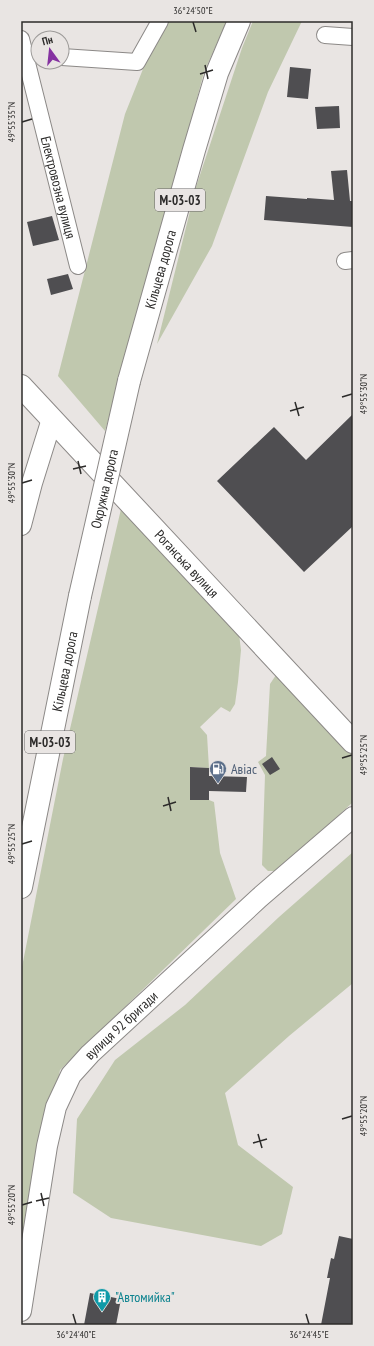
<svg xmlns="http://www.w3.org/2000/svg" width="374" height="1346" font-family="'PT Sans Narrow',sans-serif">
	<rect width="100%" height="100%" fill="#e9e5e3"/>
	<path fill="#c0c8ae" d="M165,21H227L204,72L163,227L105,431L58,376L125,114L143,69Z
		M253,21H302L268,92L212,246L157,344L196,187L242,48Z
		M121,509L239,634L241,650L238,682L235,704L230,712L221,707L200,727L207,735L209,768L190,767V799L209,800L214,802L220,853L236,899L60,1070L21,1269V972L63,759Z
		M276,675L353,756V802L278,871H268L262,865L265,775L258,762L266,756L270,684Z
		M353,852V983L289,1036L225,1093L238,1145L293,1187L282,1234L261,1246L111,1218L73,1193L77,1119L115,1060L185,1005L279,917Z"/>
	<path fill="#4f4e51" d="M290,67L311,69L308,99L287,97Z
		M339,106L340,128L317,129L315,107Z
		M347,170L350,201H353V227L264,220L266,196L307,199V198L334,200L331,171Z
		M52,216L59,240L33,246L27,222Z
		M68,274L73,289L51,295L47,279Z
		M353,414V526L304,572L217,481L274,427L306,460Z
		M272,757L280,769L270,775L262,764Z
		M190,767L209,768V776L247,777L246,792L209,791V800H190Z
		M339,1236L353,1239V1325H321L330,1278H327L331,1258L334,1259Z
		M90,1293L121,1299L116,1325H84Z"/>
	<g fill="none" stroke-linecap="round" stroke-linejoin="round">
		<defs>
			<g id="minor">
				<path d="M325,35L353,37"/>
				<path id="s1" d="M21,39L78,266"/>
				<path d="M62,57L137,62L160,21"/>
				<path d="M345,261L353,260"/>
			</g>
			<g id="tertiary">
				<path d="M21,525L32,483L52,419"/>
				<path id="s2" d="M21,1311L47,1146L56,1107L71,1075L90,1054L259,898L353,817"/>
			</g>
			<g id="secondary">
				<path id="s3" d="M21,386L353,742"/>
			</g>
			<g id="trunk">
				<path id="s4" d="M129,381L194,150L217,73L239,21"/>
				<path id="s5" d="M21,887L80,596"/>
			</g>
		</defs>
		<use href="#minor" stroke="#8c8987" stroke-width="18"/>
		<use href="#tertiary" stroke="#8c8987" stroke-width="22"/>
		<use href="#secondary" stroke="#8c8987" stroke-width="24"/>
		<use href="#trunk" stroke="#8c8987" stroke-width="24"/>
		<use href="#minor" stroke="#fff" stroke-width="16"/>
		<use href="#tertiary" stroke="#fff" stroke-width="20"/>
		<use href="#secondary" stroke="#fff" stroke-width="22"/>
		<use href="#trunk" stroke="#fff" stroke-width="22"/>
		<defs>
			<g id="trunk-bridge">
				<path id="s6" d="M80,596L129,381"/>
			</g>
		</defs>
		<use href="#trunk-bridge" stroke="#8c8987" stroke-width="24" stroke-linecap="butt"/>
		<use href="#trunk-bridge" stroke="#fff" stroke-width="22"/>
	</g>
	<path fill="none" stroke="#2c2b2a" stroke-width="1.5" d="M193,22L196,32M205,65L208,79M200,74L213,70M22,122L32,119M342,397L352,394M295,402L299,416M290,411L304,407M78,461L81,474M73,469L86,466M22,483L32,480M342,758L352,755M168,797L171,811M163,806L176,802M22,844L32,841M342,1119L352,1116M258,1134L262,1148M253,1143L267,1139M41,1193L44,1206M36,1201L49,1198M22,1205L32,1202M73,1314L76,1324M306,1314L309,1324"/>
	<defs>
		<symbol id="fuel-pin" viewBox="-11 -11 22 30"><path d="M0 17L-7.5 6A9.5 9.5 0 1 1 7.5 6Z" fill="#5c6f8a" stroke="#e9e5e3"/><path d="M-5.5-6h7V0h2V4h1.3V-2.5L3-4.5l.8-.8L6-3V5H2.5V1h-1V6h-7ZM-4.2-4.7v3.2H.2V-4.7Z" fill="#fff"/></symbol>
		<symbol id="building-pin" viewBox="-11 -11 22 30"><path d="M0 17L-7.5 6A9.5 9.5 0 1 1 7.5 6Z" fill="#0f9aa8" stroke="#e9e5e3"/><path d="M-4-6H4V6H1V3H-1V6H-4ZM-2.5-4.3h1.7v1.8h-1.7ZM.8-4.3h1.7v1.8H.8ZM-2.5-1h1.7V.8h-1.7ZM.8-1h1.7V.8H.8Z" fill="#fff"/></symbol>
	</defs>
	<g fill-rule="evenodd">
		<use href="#fuel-pin" x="208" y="759" width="20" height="27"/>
		<use href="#building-pin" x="92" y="1287" width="20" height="27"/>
	</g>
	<g text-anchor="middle" stroke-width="4" stroke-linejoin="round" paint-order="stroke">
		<g fill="#e9e5e3" stroke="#656362" stroke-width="1">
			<rect x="155" y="189" width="50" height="22" rx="3"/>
			<rect x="25" y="731" width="50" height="22" rx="3"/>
		</g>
		<g font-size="13" font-weight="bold" fill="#2c2b2a">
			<text x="180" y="205">М-03-03</text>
			<text x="50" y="747">М-03-03</text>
		</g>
		<g font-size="14" fill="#2c2b2a" stroke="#e9e5e3">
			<text dy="5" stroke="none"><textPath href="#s1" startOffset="153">Електровозна вулиця</textPath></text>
			<text dy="5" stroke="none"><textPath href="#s4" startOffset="116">Кільцева дорога</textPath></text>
			<text dy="5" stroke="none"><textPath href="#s6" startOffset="110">Окружна дорога</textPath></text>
			<text dy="5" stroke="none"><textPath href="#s3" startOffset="243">Роганська вулиця</textPath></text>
			<text dy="5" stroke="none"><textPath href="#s5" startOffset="220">Кільцева дорога</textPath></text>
			<text dy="5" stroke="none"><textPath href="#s2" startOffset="313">вулиця 92 бригади</textPath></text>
		</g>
		<g font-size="14" fill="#4e5e75" stroke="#e9e5e3" text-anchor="start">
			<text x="231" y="774">Авіас</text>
		</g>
		<g font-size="14" fill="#0d838f" stroke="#e9e5e3" text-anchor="start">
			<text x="115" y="1302">"Автомийка"</text>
		</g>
	</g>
	<rect width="374" height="1346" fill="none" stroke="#e9e5e3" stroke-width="44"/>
	<g transform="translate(50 50) rotate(345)"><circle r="19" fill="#e9e5e3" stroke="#9d9b99"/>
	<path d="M0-3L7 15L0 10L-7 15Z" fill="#8532a1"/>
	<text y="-6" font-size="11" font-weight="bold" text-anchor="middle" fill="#2c2b2a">Пн</text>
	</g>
	<rect x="22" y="22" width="330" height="1302" fill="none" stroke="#2c2b2a" stroke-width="1.5"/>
	<g font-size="10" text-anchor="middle" fill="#2c2b2a">
		<text x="193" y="14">36°24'50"E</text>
		<text transform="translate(11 122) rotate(-90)" y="4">49°55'35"N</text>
		<text transform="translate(363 394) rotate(-90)" y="4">49°55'30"N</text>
		<text transform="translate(11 483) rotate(-90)" y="4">49°55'30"N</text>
		<text transform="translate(363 755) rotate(-90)" y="4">49°55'25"N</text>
		<text transform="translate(11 844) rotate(-90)" y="4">49°55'25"N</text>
		<text transform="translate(363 1116) rotate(-90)" y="4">49°55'20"N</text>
		<text transform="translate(11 1205) rotate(-90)" y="4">49°55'20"N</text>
		<text x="76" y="1338">36°24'40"E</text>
		<text x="309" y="1338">36°24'45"E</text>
	</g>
</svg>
